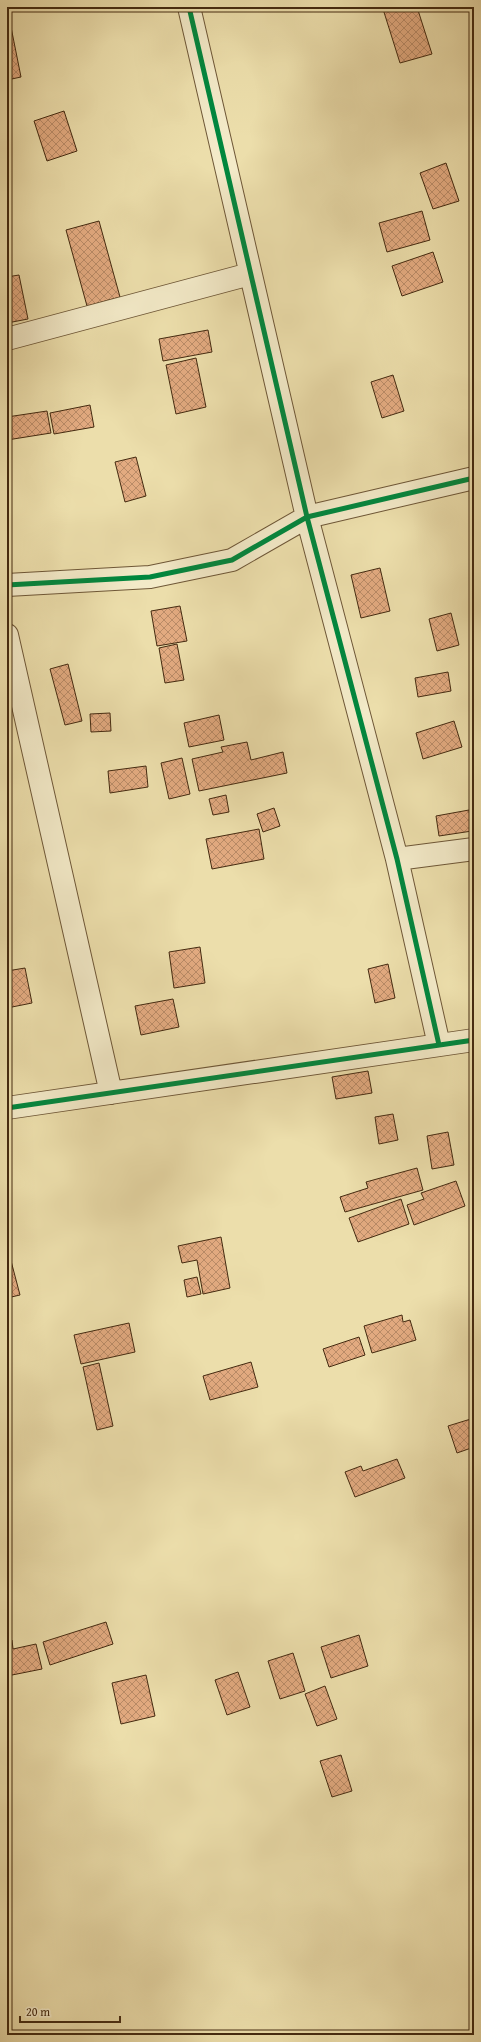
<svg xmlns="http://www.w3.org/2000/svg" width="481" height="2042" font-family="'Gentium Book Plus',serif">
	<defs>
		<pattern id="building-cross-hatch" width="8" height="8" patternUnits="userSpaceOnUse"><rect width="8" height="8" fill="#e2aa80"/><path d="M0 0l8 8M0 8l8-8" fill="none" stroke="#b98b67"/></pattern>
	</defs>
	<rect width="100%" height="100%" fill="#ecdeab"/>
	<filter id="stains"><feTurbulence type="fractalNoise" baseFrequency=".005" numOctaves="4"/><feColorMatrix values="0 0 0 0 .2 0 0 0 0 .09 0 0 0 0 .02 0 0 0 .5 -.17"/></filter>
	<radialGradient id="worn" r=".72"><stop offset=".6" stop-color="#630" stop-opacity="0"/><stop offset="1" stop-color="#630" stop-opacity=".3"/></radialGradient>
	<path fill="url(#building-cross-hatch)" stroke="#442a10" d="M7,7L21,77L7,80Z
		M391,7H417L432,54L400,63L383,9Z
		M64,111L77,151L47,161L34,121Z
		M446,163L459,201L433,209L420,173Z
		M422,211L430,240L387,252L379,223Z
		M99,221L120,297L87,306L66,230Z
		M433,252L443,282L402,296L392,266Z
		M19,275L28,319L7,323V277Z
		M208,330L212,352L163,361L159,339Z
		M196,358L206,407L176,414L166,365Z
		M393,375L404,411L382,418L371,382Z
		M90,405L94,427L54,434L50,413Z
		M47,411L51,433L7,440V417Z
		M136,457L146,496L125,502L115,462Z
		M380,568L390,611L361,618L351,575Z
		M180,606L187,641L157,646L151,611Z
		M451,613L459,645L437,651L429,619Z
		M177,644L184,680L165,683L159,648Z
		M68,664L82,721L65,725L50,669Z
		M448,672L451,691L418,697L415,678Z
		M110,713L111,731L91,732L90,714Z
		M219,715L224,740L189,747L184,723Z
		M454,721L462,747L423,759L416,733Z
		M247,742L251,760L283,752L287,773L199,791L192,759L223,752L221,747Z
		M182,758L190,794L169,799L161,763Z
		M146,766L148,787L110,793L108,771Z
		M226,795L229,812L213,815L209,799Z
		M274,808L280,826L263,832L257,814Z
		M469,810L472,831L439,836L436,816Z
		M259,829L264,859L212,869L206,839Z
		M200,947L205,983L174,988L169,952Z
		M388,964L395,998L375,1003L368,969Z
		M25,968L32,1003L7,1008V971Z
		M173,999L179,1027L141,1035L135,1006Z
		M368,1071L372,1093L336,1099L332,1077Z
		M393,1114L398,1140L379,1144L375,1117Z
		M448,1132L454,1165L432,1169L427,1136Z
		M417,1168L423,1190L345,1212L340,1197L368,1188L366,1182Z
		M456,1181L465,1206L414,1225L407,1205L424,1199L421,1193Z
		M401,1199L409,1224L358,1242L349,1218Z
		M221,1237L230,1288L203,1294L197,1260L182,1263L178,1246Z
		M7,1257H10L20,1295L7,1298Z
		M197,1277L201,1294L187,1297L184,1280Z
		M402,1315L403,1322L410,1320L416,1340L372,1353L364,1326Z
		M129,1323L135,1352L81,1364L74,1335Z
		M359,1337L365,1355L329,1367L323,1349Z
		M251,1362L258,1387L210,1400L203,1376Z
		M99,1363L113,1426L97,1430L83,1367Z
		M474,1418V1447L457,1453L448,1426Z
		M397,1459L405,1478L355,1497L345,1472L361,1466L363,1471Z
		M106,1622L113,1644L50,1665L43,1642Z
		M359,1635L368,1666L331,1678L321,1647Z
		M12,1640L13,1649L36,1644L42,1669L7,1676V1642Z
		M293,1653L305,1691L280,1699L268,1661Z
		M238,1672L250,1707L227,1715L215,1680Z
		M146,1675L155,1716L121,1724L112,1683Z
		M325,1686L337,1719L317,1726L305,1694Z
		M341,1755L352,1791L332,1797L320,1761Z"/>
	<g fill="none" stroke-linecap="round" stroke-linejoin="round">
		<defs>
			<path id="street" d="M189,7L307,517L397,859L439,1045
				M7,339L250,274
				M7,585L150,577L232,560L307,517L474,478
				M7,635L111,1093
				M397,859L474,849
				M7,1108L474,1040"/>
		</defs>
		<use href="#street" stroke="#6e5737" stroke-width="24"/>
		<use href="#street" stroke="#f3eac8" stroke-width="22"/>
		<defs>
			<path id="cycleway" d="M189,7L307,517L397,859L439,1045
				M7,585L150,577L232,560L307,517L474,478
				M7,1108L474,1040"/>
		</defs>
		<use href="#cycleway" stroke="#f3eac8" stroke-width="8"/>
		<use href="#cycleway" stroke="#00873e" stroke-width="5"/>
	</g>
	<rect width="481" height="2042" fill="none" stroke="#ecdeab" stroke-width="24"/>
	<rect x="8" y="8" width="465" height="2026" fill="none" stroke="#442a10" stroke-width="2"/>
	<rect x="12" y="12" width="457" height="2018" fill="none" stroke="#442a10"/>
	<path d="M20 2016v6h100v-6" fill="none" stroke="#442a10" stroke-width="2"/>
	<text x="26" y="2016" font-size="12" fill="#442a10" stroke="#f3eac8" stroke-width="3" paint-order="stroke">20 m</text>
	<rect width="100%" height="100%" filter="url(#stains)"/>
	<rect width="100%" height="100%" fill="url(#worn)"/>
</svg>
